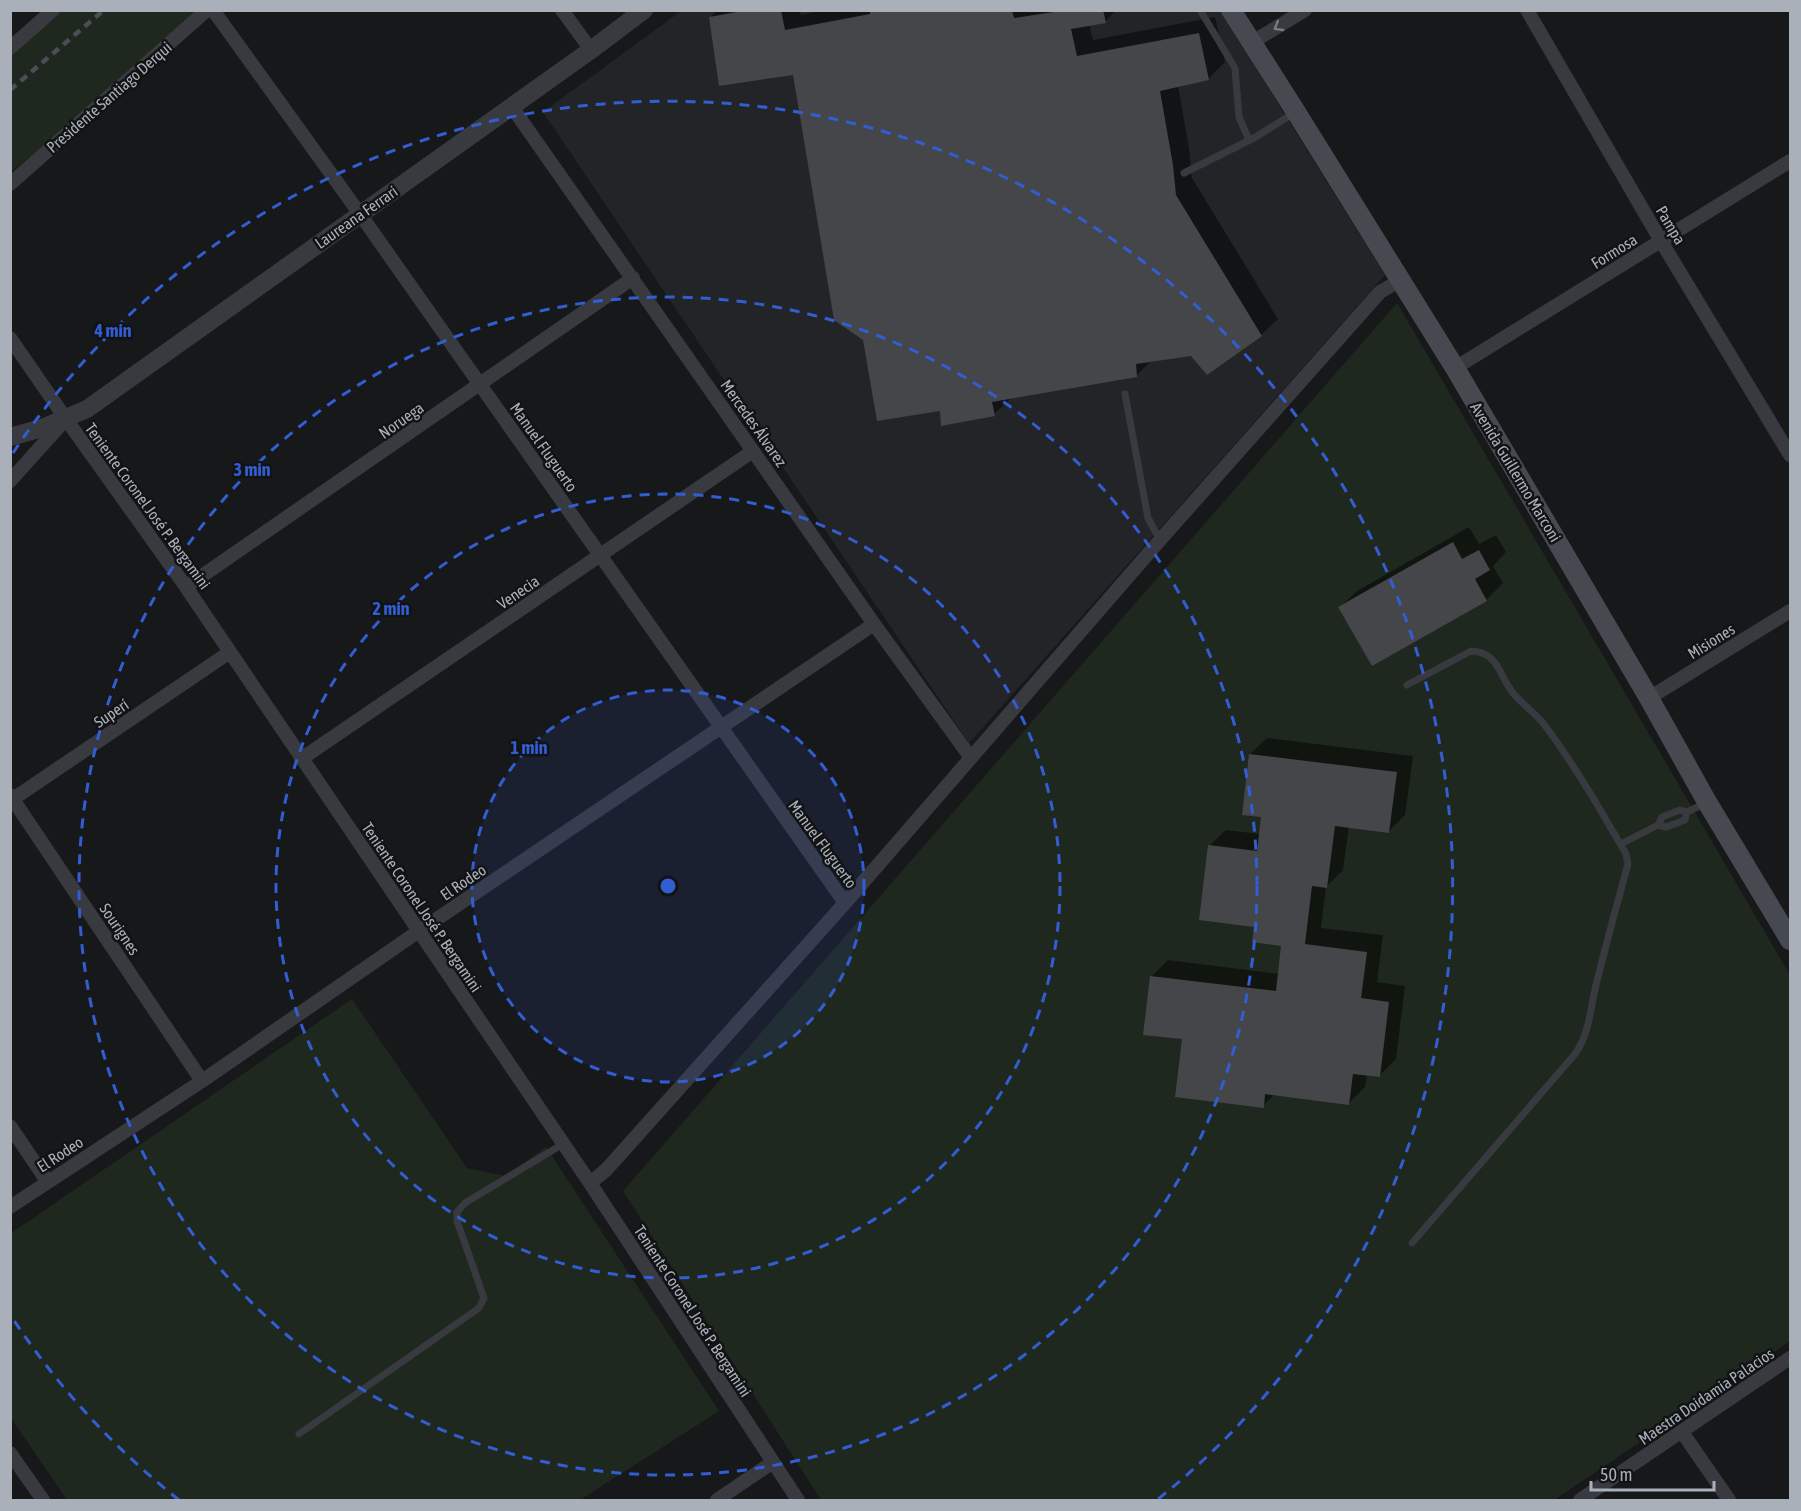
<svg xmlns="http://www.w3.org/2000/svg" width="1801" height="1511" font-family="'Asap Condensed',sans-serif">
	<rect width="100%" height="100%" fill="#17181a"/>
	<path fill="#232427" d="M681,11H1220L1385,275L969,743L543,112Z"/>
	<path fill="#1f281f" d="M56,11H207L11,172V52Z
		M1397,303L1790,975V1341L1554,1500H821L623,1191Z
		M352,999L467,1168L505,1176L546,1147L719,1411L580,1500H67L11,1418L10,1234Z"/>
	<path fill="#0007" d="M717,10H800L801,15L822,10H1116L1105,22L1089,24L1093,40L1215,17L1225,62L1209,78L1178,86L1189,148L1192,178L1278,319L1261,335L1192,354L1152,360L1136,376L1011,398L994,414L942,409L865,340L794,73L710,18Z
		M1469,527L1479,544L1496,535L1506,552L1493,566L1503,583L1486,600L1340,607L1357,591Z
		M1267,738L1413,756L1405,815L1389,831L1349,826L1343,870L1326,887L1321,928L1383,935L1377,982L1405,986L1396,1059L1379,1076L1367,1074L1365,1087L1349,1103L1275,1094L1263,1106L1183,1038L1152,976L1168,960L1279,974L1283,945L1256,926L1209,846L1226,830L1260,834L1263,816L1250,754Z"/>
	<path fill="#44464a" d="M748,10H781L785,30L870,14V10H1012L1014,18L1067,10H1103L1106,23L1071,29L1077,56L1199,33L1209,80L1160,91L1173,165L1176,195L1262,336L1207,375L1191,356L1136,364L1137,377L992,402L995,416L941,426L940,411L877,421L863,340L834,320L793,75L719,86L709,17Z
		M1453,542L1462,559L1479,550L1490,570L1475,579L1487,601L1372,666L1338,607Z
		M1249,754L1397,772L1389,833L1335,826L1327,888L1312,886L1305,944L1367,952L1361,998L1389,1002L1380,1077L1353,1074L1349,1105L1265,1094L1264,1108L1175,1097L1182,1039L1143,1035L1150,976L1276,991L1281,946L1252,942L1254,927L1199,920L1208,845L1257,851L1261,817L1242,815Z"/>
	<g fill="none" stroke-linecap="round" stroke-linejoin="round">
		<path stroke="#383a3f" stroke-width="7" d="M1200,10L1235,68L1239,117L1249,140
			M1184,173L1254,138L1294,113
			M1125,394L1148,518L1160,540
			M1407,685L1471,651C1498,652 1499,675 1513,693C1522,704 1534,712 1543,723C1574,764 1600,809 1626,854L1628,864C1617,904 1606,944 1596,985C1590,1009 1590,1033 1575,1054L1412,1243
			M1658,825L1666,827L1685,820L1687,812L1706,803
			M1621,844L1658,825L1662,817L1680,810L1687,812
			M299,1434L479,1308L484,1298L457,1221V1212L465,1203L563,1144"/>
		<path stroke="#383a3f" stroke-width="14" d="M213,10L360,214L845,903
			M562,10L591,50
			M1527,10L1661,241L1790,455
			M1251,43L1305,10
			M10,48L53,10
			M512,107L874,624L971,758
			M10,184L207,10
			M10,338L66,419L186,587L419,931L590,1183L798,1500
			M1455,368L1790,161
			M10,481L64,421
			M186,587L633,278
			M1649,698L1790,611
			M301,759L753,451
			M10,795L202,1081
			M10,801L230,652
			M10,1126L47,1181
			M590,1183L606,1170L845,903L1160,540L1380,292L1401,280
			M10,1207L202,1081L419,931L874,624
			M1682,1432L1729,1500
			M10,1453L43,1500
			M717,1500L773,1462
			M1580,1500L1790,1358"/>
		<path stroke="#383a3f" stroke-width="18" d="M10,437L42,428L87,409L591,50L644,10"/>
		<path stroke="#46494f" stroke-width="20" d="M1231,10L1296,112L1455,368L1649,698L1707,802L1790,940"/>
		<path stroke="#4b4e54" stroke-width="4.5" stroke-dasharray="8 6" stroke-linecap="butt" d="M10,90L104,10"/>
	</g>
	<defs><path id="oneway-chevron" d="M-2-3.5L2.5 0L-2 3.5" fill="none" stroke-width="1.6" stroke-linecap="round" stroke-linejoin="round" transform="scale(1.5)"/></defs>
	<use stroke="#777b82" href="#oneway-chevron" transform="translate(1278 27) rotate(149)"/>
	<circle cx="668" cy="886" r="196" fill="#325dd3" fill-opacity=".12"/>
	<g fill="none" stroke="#325dd3" stroke-width="3" stroke-dasharray="10 8">
		<circle cx="668" cy="886" r="196"/>
		<circle cx="668" cy="886" r="392"/>
		<circle cx="668" cy="886" r="589"/>
		<path d="M179 1500A785 785 0 0 1 13 1319M13 453A785 785 0 1 1 1157 1500"/>
	</g>
	<g text-anchor="middle" stroke-width="5" stroke-linejoin="round" paint-order="stroke">
		<g font-size="16" fill="#aab0b9" stroke="#121315">
			<text transform="translate(109 97) rotate(-41)" y="6">Presidente Santiago Derqui</text>
			<text transform="translate(356 217) rotate(-35)" y="6">Laureana Ferrari</text>
			<text transform="translate(1671 225) rotate(59)" y="6">Pampa</text>
			<text transform="translate(1614 251) rotate(-32)" y="6">Formosa</text>
			<text transform="translate(401 420) rotate(-35)" y="6">Noruega</text>
			<text transform="translate(754 423) rotate(55)" y="6">Mercedes Álvarez</text>
			<text transform="translate(544 447) rotate(55)" y="6">Manuel Fluguerto</text>
			<text transform="translate(1516 472) rotate(59)" y="6">Avenida Guillermo Marconi</text>
			<text transform="translate(148 506) rotate(54)" y="6">Teniente Coronel José P. Bergamini</text>
			<text transform="translate(518 592) rotate(-34)" y="6">Venecia</text>
			<text transform="translate(1711 641) rotate(-32)" y="6">Misiones</text>
			<text transform="translate(111 713) rotate(-34)" y="6">Superí</text>
			<text transform="translate(823 844) rotate(54)" y="6">Manuel Fluguerto</text>
			<text transform="translate(463 882) rotate(-34)" y="6">El Rodeo</text>
			<text transform="translate(422 907) rotate(56)" y="6">Teniente Coronel José P. Bergamini</text>
			<text transform="translate(120 929) rotate(56)" y="6">Sourignes</text>
			<text transform="translate(60 1154) rotate(-33)" y="6">El Rodeo</text>
			<text transform="translate(693 1311) rotate(57)" y="6">Teniente Coronel José P. Bergamini</text>
			<text transform="translate(1706 1396) rotate(-34)" y="6">Maestra Doidamia Palacios</text>
		</g>
	</g>
	<circle cx="668" cy="886" r="9" fill="#325dd3" stroke="#121315" stroke-width="3"/>
	<g font-size="18" text-anchor="middle" font-weight="bold" fill="#325dd3" stroke="#121315" stroke-width="5" stroke-linejoin="round" paint-order="stroke">
		<text x="113" y="337">4 min</text>
		<text x="252" y="476">3 min</text>
		<text x="391" y="615">2 min</text>
		<text x="529" y="754">1 min</text>
	</g>
	<rect width="1801" height="1511" fill="none" stroke="#aab0b9" stroke-width="24"/>
	<path d="M1591 1481v9h123v-9" fill="none" stroke="#aab0b9" stroke-width="3"/>
	<text x="1600" y="1481" font-size="18" fill="#aab0b9" stroke="#121315" stroke-width="4.5" paint-order="stroke">50 m</text>
</svg>
